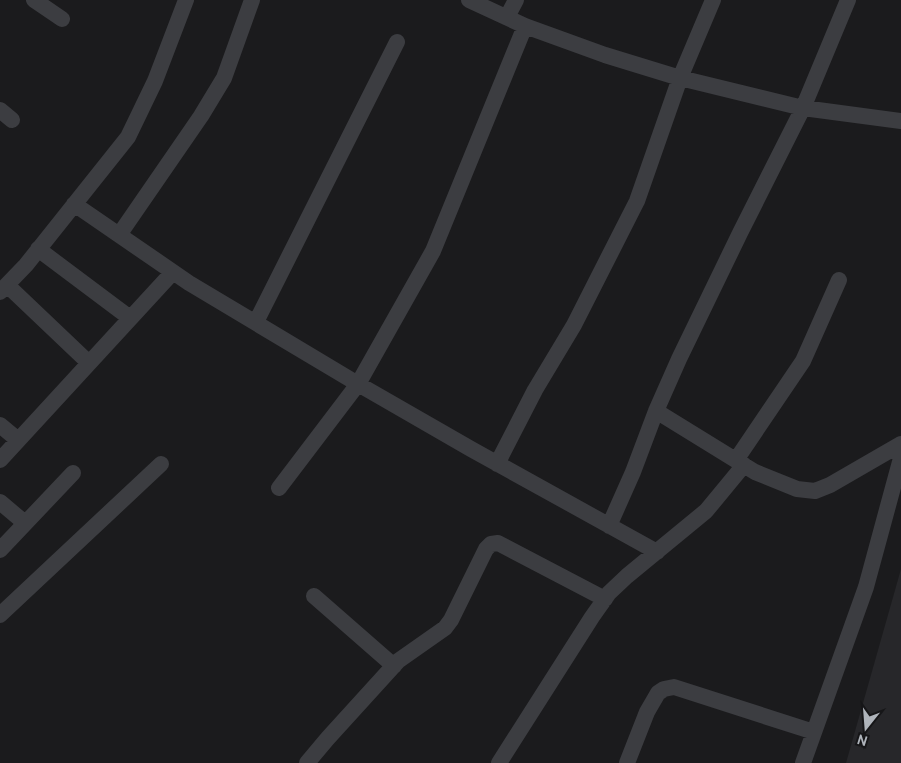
<svg xmlns="http://www.w3.org/2000/svg" width="901" height="763" font-family="Cabin,sans-serif">
	<rect width="100%" height="100%" fill="#1b1b1d"/>
	<path fill="#27272a" d="M901,569V763H846Z"/>
	<g fill="none" stroke-linecap="round" stroke-linejoin="round">
		<path stroke="#3c3d41" stroke-width="16" d="M34,0L62,19
			M469,0L525,26L605,55L680,78L803,108L901,121
			M507,17L516,0
			M0,110L12,120
			M74,204L189,283L358,384L471,449L657,552
			M119,235L201,116L224,78L252,0
			M38,249L130,318
			M7,285L89,363
			M0,292L26,265L128,137L155,81L186,0
			M256,322L397,42
			M656,411L755,472L797,489L815,491L830,485L901,444
			M0,425L18,440
			M0,460L173,272
			M736,460L803,361L839,280
			M497,464L535,390L574,325L637,201L680,78L713,0
			M279,488L358,384L433,251L525,26
			M0,502L25,523
			M609,526L633,472L656,411L679,359L740,233L803,108L848,0
			M0,550L73,473
			M314,596L394,666
			M0,615L161,464
			M307,763L328,738L398,661L445,628L451,620L486,549L491,544L498,543L605,599
			M499,763L592,617L609,593L627,576L706,511L744,465
			M627,763L647,712L658,693L664,689L674,687L814,732
			M803,763L866,587L901,458"/>
	</g>
	<g transform="translate(866 728) rotate(197)" stroke="#161618" stroke-width="4" paint-order="stroke">
	<path d="M0-4L9 19L0 12L-9 19Z" fill="#afb4bb"/>
	<text y="-8" font-size="14" font-weight="bold" text-anchor="middle" fill="#afb4bb">N</text>
	</g>
</svg>
